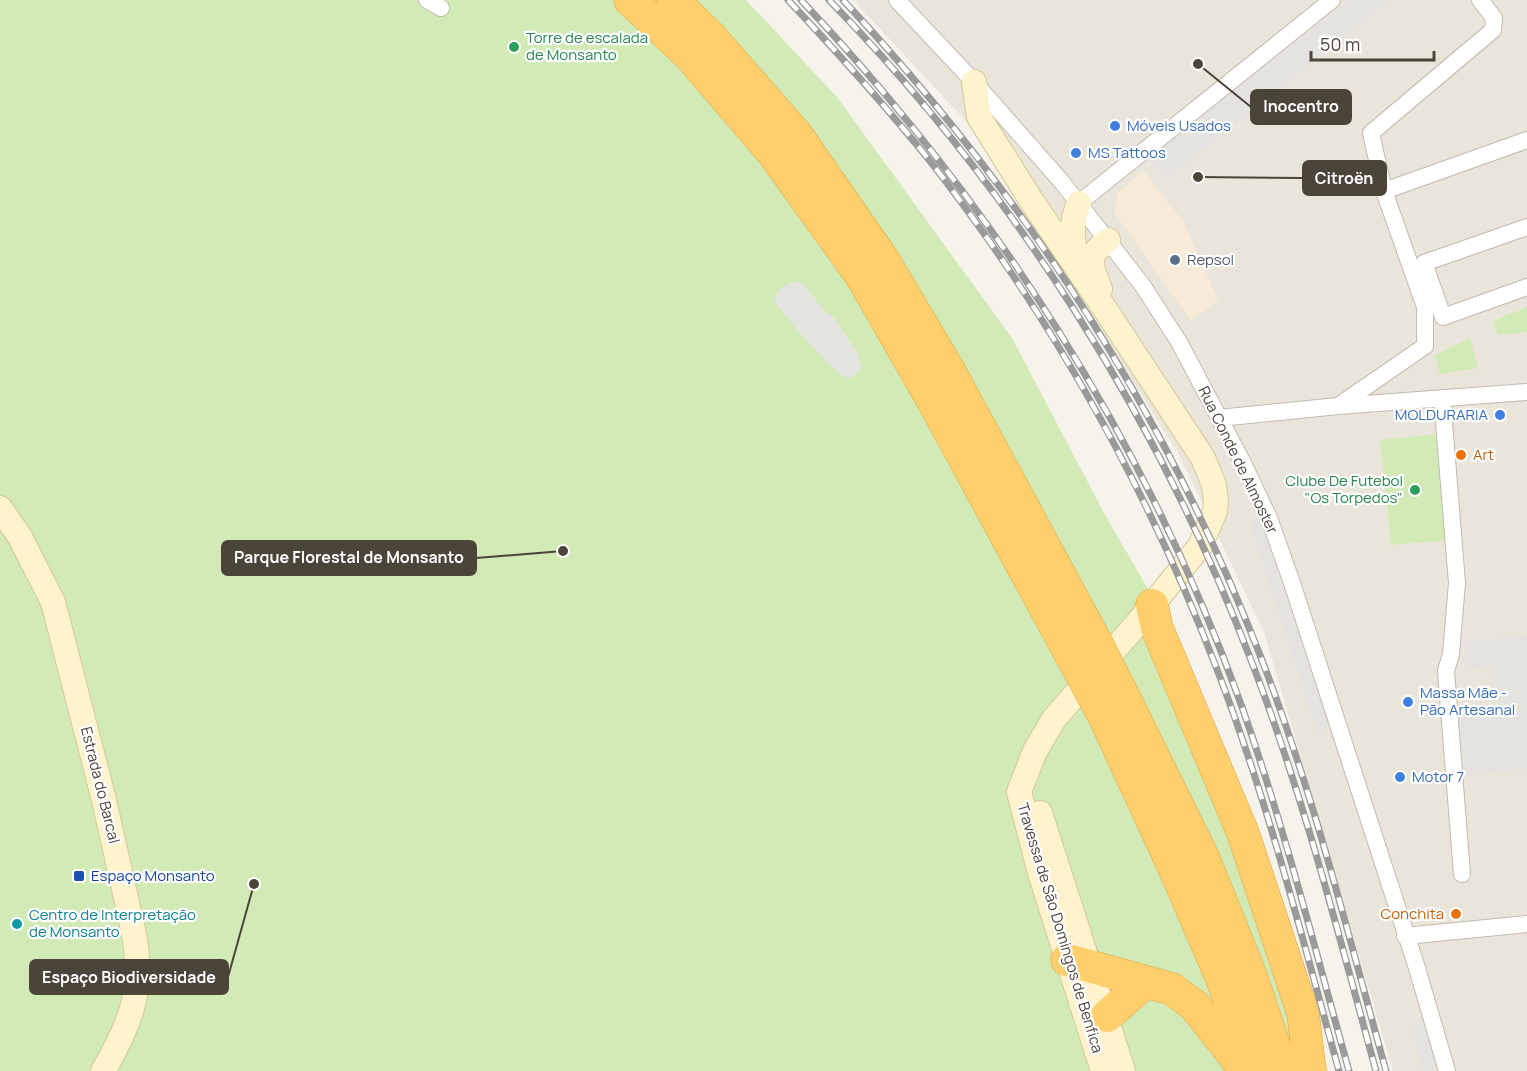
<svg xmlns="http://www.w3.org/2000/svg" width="1527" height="1071" font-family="Manrope,sans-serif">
	<rect width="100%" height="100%" fill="#f6f3ec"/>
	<path fill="#eae5da" d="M853,0H1527V1071H1393L1264,632L1178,453L978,134Z"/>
	<path fill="#f7ead8" d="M1143,170L1183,221L1218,300L1191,321L1114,212L1117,194Z"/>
	<path fill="#d2eab5" d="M0,0H746L837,97L1012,338L1104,513L1148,589L1183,663L1323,1052L1328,1071H0Z
		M1527,307V332L1498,335L1493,321Z
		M1470,338L1478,368L1440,374L1435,355Z
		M1438,434L1449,540L1391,545L1380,440Z"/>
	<path fill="#e5e3e0" d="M1349,0H1390L1166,179L1148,157Z
		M792,282H801L826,312L835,318L858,354L862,368L851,378L845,377L834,369L797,330L778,306L775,300L776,295L780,289Z
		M1257,511L1329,724L1319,737L1251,527Z
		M1527,636V769L1460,775L1453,712L1498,707L1494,666L1467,668L1464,642Z
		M1422,1014L1436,1063L1432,1071H1423L1413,1032Z"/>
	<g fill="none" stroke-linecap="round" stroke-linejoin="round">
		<defs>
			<path id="street" d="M427,0L441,8
				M897,0L974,82L1061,181L1143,286L1179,342L1243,463L1269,518L1292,583L1417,968L1447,1071
				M1384,191L1527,140
				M1079,203L1332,0
				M1527,227L1424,263L1443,317L1527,287
				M1442,398L1457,583L1451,654L1446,671L1462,874
				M1338,406L1425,346V307L1384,191L1371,133L1493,30L1494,18L1480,0
				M1219,418L1338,406L1527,392
				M1405,936L1527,924"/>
			<path id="secondary" d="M974,82L979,117L1031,200L1107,312L1203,458L1214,485L1216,502L1215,511L1200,546L1135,626L1054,719L1035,751L1019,792L1040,873L1103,1071
				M1078,262C1072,242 1070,223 1079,203
				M1100,289C1091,264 1084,258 1108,240
				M0,508L20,537L53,602L104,800L134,934C144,989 131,1024 103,1071
				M1040,813L1123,1071"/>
			<path id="highway" d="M630,0L690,56L773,153L862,277L933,401L1072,657
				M673,0L711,37L796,134L884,261L950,372L1095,640
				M1152,605L1157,628L1243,833L1303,1013L1310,1071
				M1128,705L1203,857L1251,976L1283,1071
				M1105,718L1176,872L1222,979L1255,1071
				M1067,960L1172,989L1194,1005L1246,1071
				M1107,1016L1145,982"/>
		</defs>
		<use href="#street" stroke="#c2bbae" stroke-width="18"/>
		<use href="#secondary" stroke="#d6c79b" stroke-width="26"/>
		<use href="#highway" stroke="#e0a43c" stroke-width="33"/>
		<use href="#street" stroke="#fff" stroke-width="16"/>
		<use href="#secondary" stroke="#fff3cd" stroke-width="24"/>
		<use href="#highway" stroke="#ffcf6e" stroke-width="32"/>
		<defs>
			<path id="rail" d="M788,0C837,52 885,105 930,161C1051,316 1148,489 1218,672C1268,802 1302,937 1339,1071
				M801,0C994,204 1147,442 1242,707C1284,826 1315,949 1349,1071
				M829,0C1011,186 1155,413 1249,655C1302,790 1338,932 1376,1071
				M843,0C1021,190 1163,408 1258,650C1312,787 1347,930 1386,1071"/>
		</defs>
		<use href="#rail" stroke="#9a9a9a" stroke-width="7"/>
		<use href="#rail" stroke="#fff" stroke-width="4.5" stroke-dasharray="14" stroke-linecap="butt"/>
		<defs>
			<path id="highway-bridge" d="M1095,640L1128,705
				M1072,657L1105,718"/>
		</defs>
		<use href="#highway-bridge" stroke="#e0a43c" stroke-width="33" stroke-linecap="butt"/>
		<use href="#highway-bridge" stroke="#ffcf6e" stroke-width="32"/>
	</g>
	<g fill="#2e9e5b" stroke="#fff" stroke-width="2">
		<circle cx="514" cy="47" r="6"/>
		<circle cx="1415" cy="490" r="6"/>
	</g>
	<g fill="#3f7fe0" stroke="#fff" stroke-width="2">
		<circle cx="1115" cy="126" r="6"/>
		<circle cx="1076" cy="153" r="6"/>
		<circle cx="1500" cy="415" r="6"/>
		<circle cx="1408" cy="702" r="6"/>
		<circle cx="1400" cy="777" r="6"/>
	</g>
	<circle fill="#5c6f8a" stroke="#fff" stroke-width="2" cx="1175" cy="260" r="6"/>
	<g fill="#e8710a" stroke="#fff" stroke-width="2">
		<circle cx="1461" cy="455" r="6"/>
		<circle cx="1456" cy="914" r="6"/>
	</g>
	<rect fill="#1a4fb4" stroke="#fff" stroke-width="2" x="73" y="870" width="12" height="12" rx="3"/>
	<circle fill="#0f9aa8" stroke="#fff" stroke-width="2" cx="17" cy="924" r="6"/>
	<g text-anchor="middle" stroke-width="4.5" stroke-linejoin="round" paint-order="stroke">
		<g font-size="15" fill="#27864d" stroke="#fff" text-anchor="start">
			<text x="526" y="43">Torre de escalada<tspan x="526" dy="17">de Monsanto</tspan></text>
			<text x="1403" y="486" text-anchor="end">Clube De Futebol<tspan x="1403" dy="17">"Os Torpedos"</tspan></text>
		</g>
		<g font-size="15" fill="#366cbe" stroke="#fff" text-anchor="start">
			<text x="1127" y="131">Móveis Usados</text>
			<text x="1088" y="158">MS Tattoos</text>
			<text x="1488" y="420" text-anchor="end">MOLDURARIA</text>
			<text x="1420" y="698">Massa Mãe -<tspan x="1420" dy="17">Pão Artesanal</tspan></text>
			<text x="1412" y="782">Motor 7</text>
		</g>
		<g font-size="15" fill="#4e5e75" stroke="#fff" text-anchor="start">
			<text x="1187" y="265">Repsol</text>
		</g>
		<g font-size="15" fill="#c56008" stroke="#fff" text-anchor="start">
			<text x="1473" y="460">Art</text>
			<text x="1444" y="919" text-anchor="end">Conchita</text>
		</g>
		<g font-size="15" fill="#4b4439" stroke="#fff">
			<text transform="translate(1238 460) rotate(64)" y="5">Rua Conde de Almoster</text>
			<text transform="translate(100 785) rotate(76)" y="5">Estrada do Barcal</text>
			<text transform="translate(1060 928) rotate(73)" y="5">Travessa de São Domingos de Benfica</text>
		</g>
		<g font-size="15" fill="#164399" stroke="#fff" text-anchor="start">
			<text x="91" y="881">Espaço Monsanto</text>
		</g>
		<g font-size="15" fill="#0d838f" stroke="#fff" text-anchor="start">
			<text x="29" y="920">Centro de Interpretação<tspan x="29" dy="17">de Monsanto</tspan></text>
		</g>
	</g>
	<path fill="none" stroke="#4b4439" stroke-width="2" d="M1198 64L1251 107M1198 177L1303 178M563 551L476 558M254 884L228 977"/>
	<g fill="#4b4439" stroke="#fff" stroke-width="2">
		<circle cx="1198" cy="64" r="6"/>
		<circle cx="1198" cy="177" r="6"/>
		<circle cx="563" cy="551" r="6"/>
		<circle cx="254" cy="884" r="6"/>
	</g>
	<g fill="#4b4439" stroke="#4b4439" stroke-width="2">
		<rect x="1251" y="90" width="100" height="34" rx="6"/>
		<rect x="1303" y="161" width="83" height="34" rx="6"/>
		<rect x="222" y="541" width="254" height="34" rx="6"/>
		<rect x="30" y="960" width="198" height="34" rx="6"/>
	</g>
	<g font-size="16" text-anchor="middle" font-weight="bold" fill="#fff">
		<text x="1301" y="112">Inocentro</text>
		<text x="1344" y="184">Citroën</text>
		<text x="349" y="563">Parque Florestal de Monsanto</text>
		<text x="129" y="983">Espaço Biodiversidade</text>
	</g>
	<path d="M1311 51v9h123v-9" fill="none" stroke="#4b4439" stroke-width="3"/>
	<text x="1320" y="51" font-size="18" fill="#4b4439" stroke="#ffffff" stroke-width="4.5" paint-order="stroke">50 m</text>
</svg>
